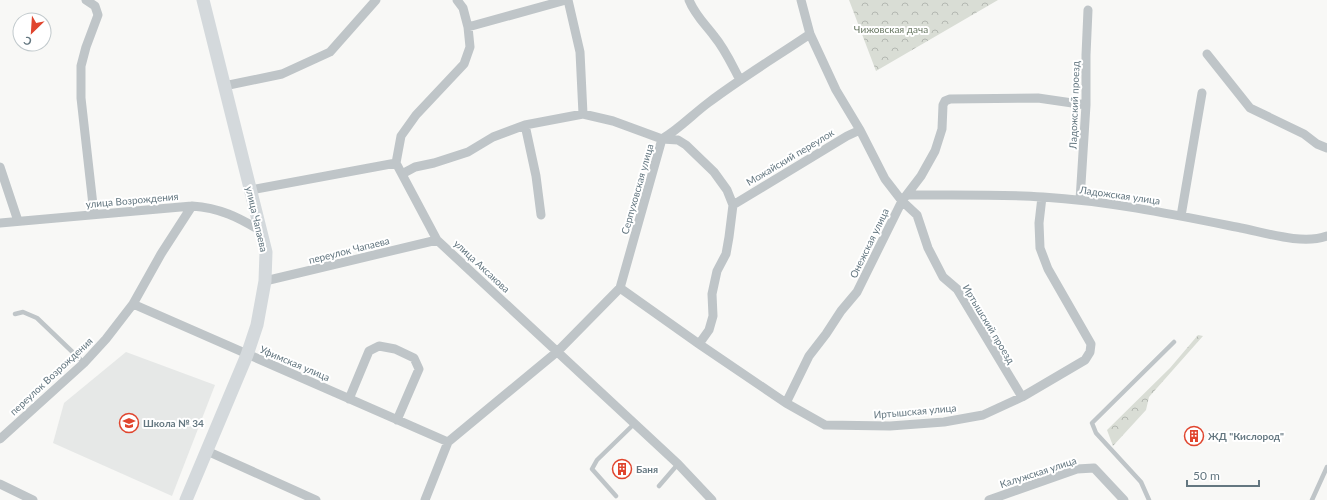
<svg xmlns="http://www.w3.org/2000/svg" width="1327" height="500" font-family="Lato,sans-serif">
	<defs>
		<pattern id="forest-crowns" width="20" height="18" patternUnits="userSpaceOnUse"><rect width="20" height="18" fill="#d9ddd5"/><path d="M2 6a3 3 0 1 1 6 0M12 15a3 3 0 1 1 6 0" fill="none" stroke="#b4b8b2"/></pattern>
	</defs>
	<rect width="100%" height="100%" fill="#f8f8f6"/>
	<path fill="#e6e8e7" d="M126,352L215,385L172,496L53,443L64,403Z"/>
	<path fill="url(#forest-crowns)" d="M849,0H998L876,71Z
		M1198,335L1203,336L1149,397L1146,410L1113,446L1107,430L1170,368Z"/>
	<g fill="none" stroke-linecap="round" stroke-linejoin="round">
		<path stroke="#bfc5c8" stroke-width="4.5" d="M15,314L23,312L37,318L84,363
			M659,486L678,464
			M616,496L592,469L597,460L634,424
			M1149,500L1141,482L1096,433L1092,423L1174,342
			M1312,500L1327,467"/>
		<path stroke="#bfc5c8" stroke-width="9" d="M86,0L95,6L98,15L86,47L81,66V98L94,214
			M457,0L463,8L468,27L470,47L464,64L416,115L401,136L396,163L437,240L678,464L712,500
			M568,0L580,52L583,114
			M689,0C695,15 705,24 714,36C725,49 732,65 740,80
			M801,0L810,34L836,90L860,130L885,179L902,201L917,215L928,248L943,277L957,289L1022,397
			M468,27L566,0
			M1207,54L1250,108L1304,134L1317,144L1327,148
			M224,86L282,74L330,52L376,0
			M525,125L536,176L541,215
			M0,167L18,221
			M402,174L415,167L434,163L468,152L493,137L525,125L583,114L613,121L662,139L678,140L686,145L714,172L727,190L733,205L729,237L726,254L717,271L712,294L713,316L709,330L699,344
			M251,190L396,163
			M907,195C952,195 998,194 1043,197C1109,201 1176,215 1241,228C1266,233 1303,245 1327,236
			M1080,200L1086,105V55L1088,10
			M733,205L847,136L860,130
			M1181,216L1202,93
			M0,223L192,206C220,208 238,217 261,231
			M265,281L437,240
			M620,288L699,344L786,403L825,425L890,426L944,422L983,415L1022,397L1085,360L1090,352L1091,344L1048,269L1040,248L1039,223L1042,197
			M133,304L448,442
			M349,399L369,351L379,346L395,349L414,358L419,369L397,420
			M786,403L809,356L826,334L841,311L857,292L902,201L921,176L935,151L942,129L943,105L945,101L950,99L1038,98L1086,105
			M0,439L84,363L106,339L133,304L161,254L192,206
			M207,451L316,500
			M0,484L33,500
			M425,500L448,442L558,351L620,288L662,139C679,129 692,115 708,103C741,78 776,57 810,34
			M989,500L1077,469L1094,468L1124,500"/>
		<path stroke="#d4d9dc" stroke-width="13" d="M186,500L247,355L257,325L265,281L266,252L203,0"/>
	</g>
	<defs>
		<symbol id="school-ring" viewBox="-11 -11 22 22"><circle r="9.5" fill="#fff" stroke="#e0452e" stroke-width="1.5"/><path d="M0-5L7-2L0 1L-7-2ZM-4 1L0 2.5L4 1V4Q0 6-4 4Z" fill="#e0452e"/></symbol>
		<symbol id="building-ring" viewBox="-11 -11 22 22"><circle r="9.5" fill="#fff" stroke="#e0452e" stroke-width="1.5"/><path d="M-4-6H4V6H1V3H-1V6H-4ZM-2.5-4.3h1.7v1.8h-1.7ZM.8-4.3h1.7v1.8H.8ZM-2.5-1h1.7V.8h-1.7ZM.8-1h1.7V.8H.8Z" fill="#e0452e"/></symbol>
	</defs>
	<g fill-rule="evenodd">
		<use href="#school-ring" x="118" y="412" width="22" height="22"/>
		<use href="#building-ring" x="1183" y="425" width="22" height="22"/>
		<use href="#building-ring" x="611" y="458" width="22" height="22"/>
	</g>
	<g text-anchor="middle" stroke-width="4" stroke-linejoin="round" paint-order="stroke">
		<g font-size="10" fill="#697863" stroke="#fff">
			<text x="891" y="33">Чижовская дача</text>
		</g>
		<g font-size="10" fill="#647780" stroke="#fff">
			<text transform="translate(1074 105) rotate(-88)" y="4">Ладожский проезд</text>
			<text transform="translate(790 157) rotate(-31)" y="4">Можайский переулок</text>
			<text transform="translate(637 189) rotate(-74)" y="4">Серпуховская улица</text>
			<text transform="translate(1120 195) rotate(8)" y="4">Ладожская улица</text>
			<text transform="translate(132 200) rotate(-5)" y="4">улица Возрождения</text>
			<text transform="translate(257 219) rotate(77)" y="4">улица Чапаева</text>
			<text transform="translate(869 243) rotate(-64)" y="4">Онежская улица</text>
			<text transform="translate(349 250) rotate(-14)" y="4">переулок Чапаева</text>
			<text transform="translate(482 266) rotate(43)" y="4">улица Аксакова</text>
			<text transform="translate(989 324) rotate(59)" y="4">Иртышский проезд</text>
			<text transform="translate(295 363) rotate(23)" y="4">Уфимская улица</text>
			<text transform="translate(51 376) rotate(-43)" y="4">переулок Возрождения</text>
			<text transform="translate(915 411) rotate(-5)" y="4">Иртышская улица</text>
			<text transform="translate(1038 472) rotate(-18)" y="4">Калужская улица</text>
		</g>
		<g font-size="10" font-weight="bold" fill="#647780" stroke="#fff" text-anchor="start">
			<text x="143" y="427">Школа № 34</text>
			<text x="1208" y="440">ЖД "Кислород"</text>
			<text x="636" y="473">Баня</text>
		</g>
	</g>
	<g transform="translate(32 32) rotate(205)"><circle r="19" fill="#ffffff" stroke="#c1c9cc"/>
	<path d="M0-3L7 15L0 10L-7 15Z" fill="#e0452e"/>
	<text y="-6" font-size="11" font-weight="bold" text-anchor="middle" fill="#647780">С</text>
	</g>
	<path d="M1187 480v6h72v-6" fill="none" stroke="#647780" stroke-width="2"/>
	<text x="1193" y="480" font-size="12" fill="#647780" stroke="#ffffff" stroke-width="3" paint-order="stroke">50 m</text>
</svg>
